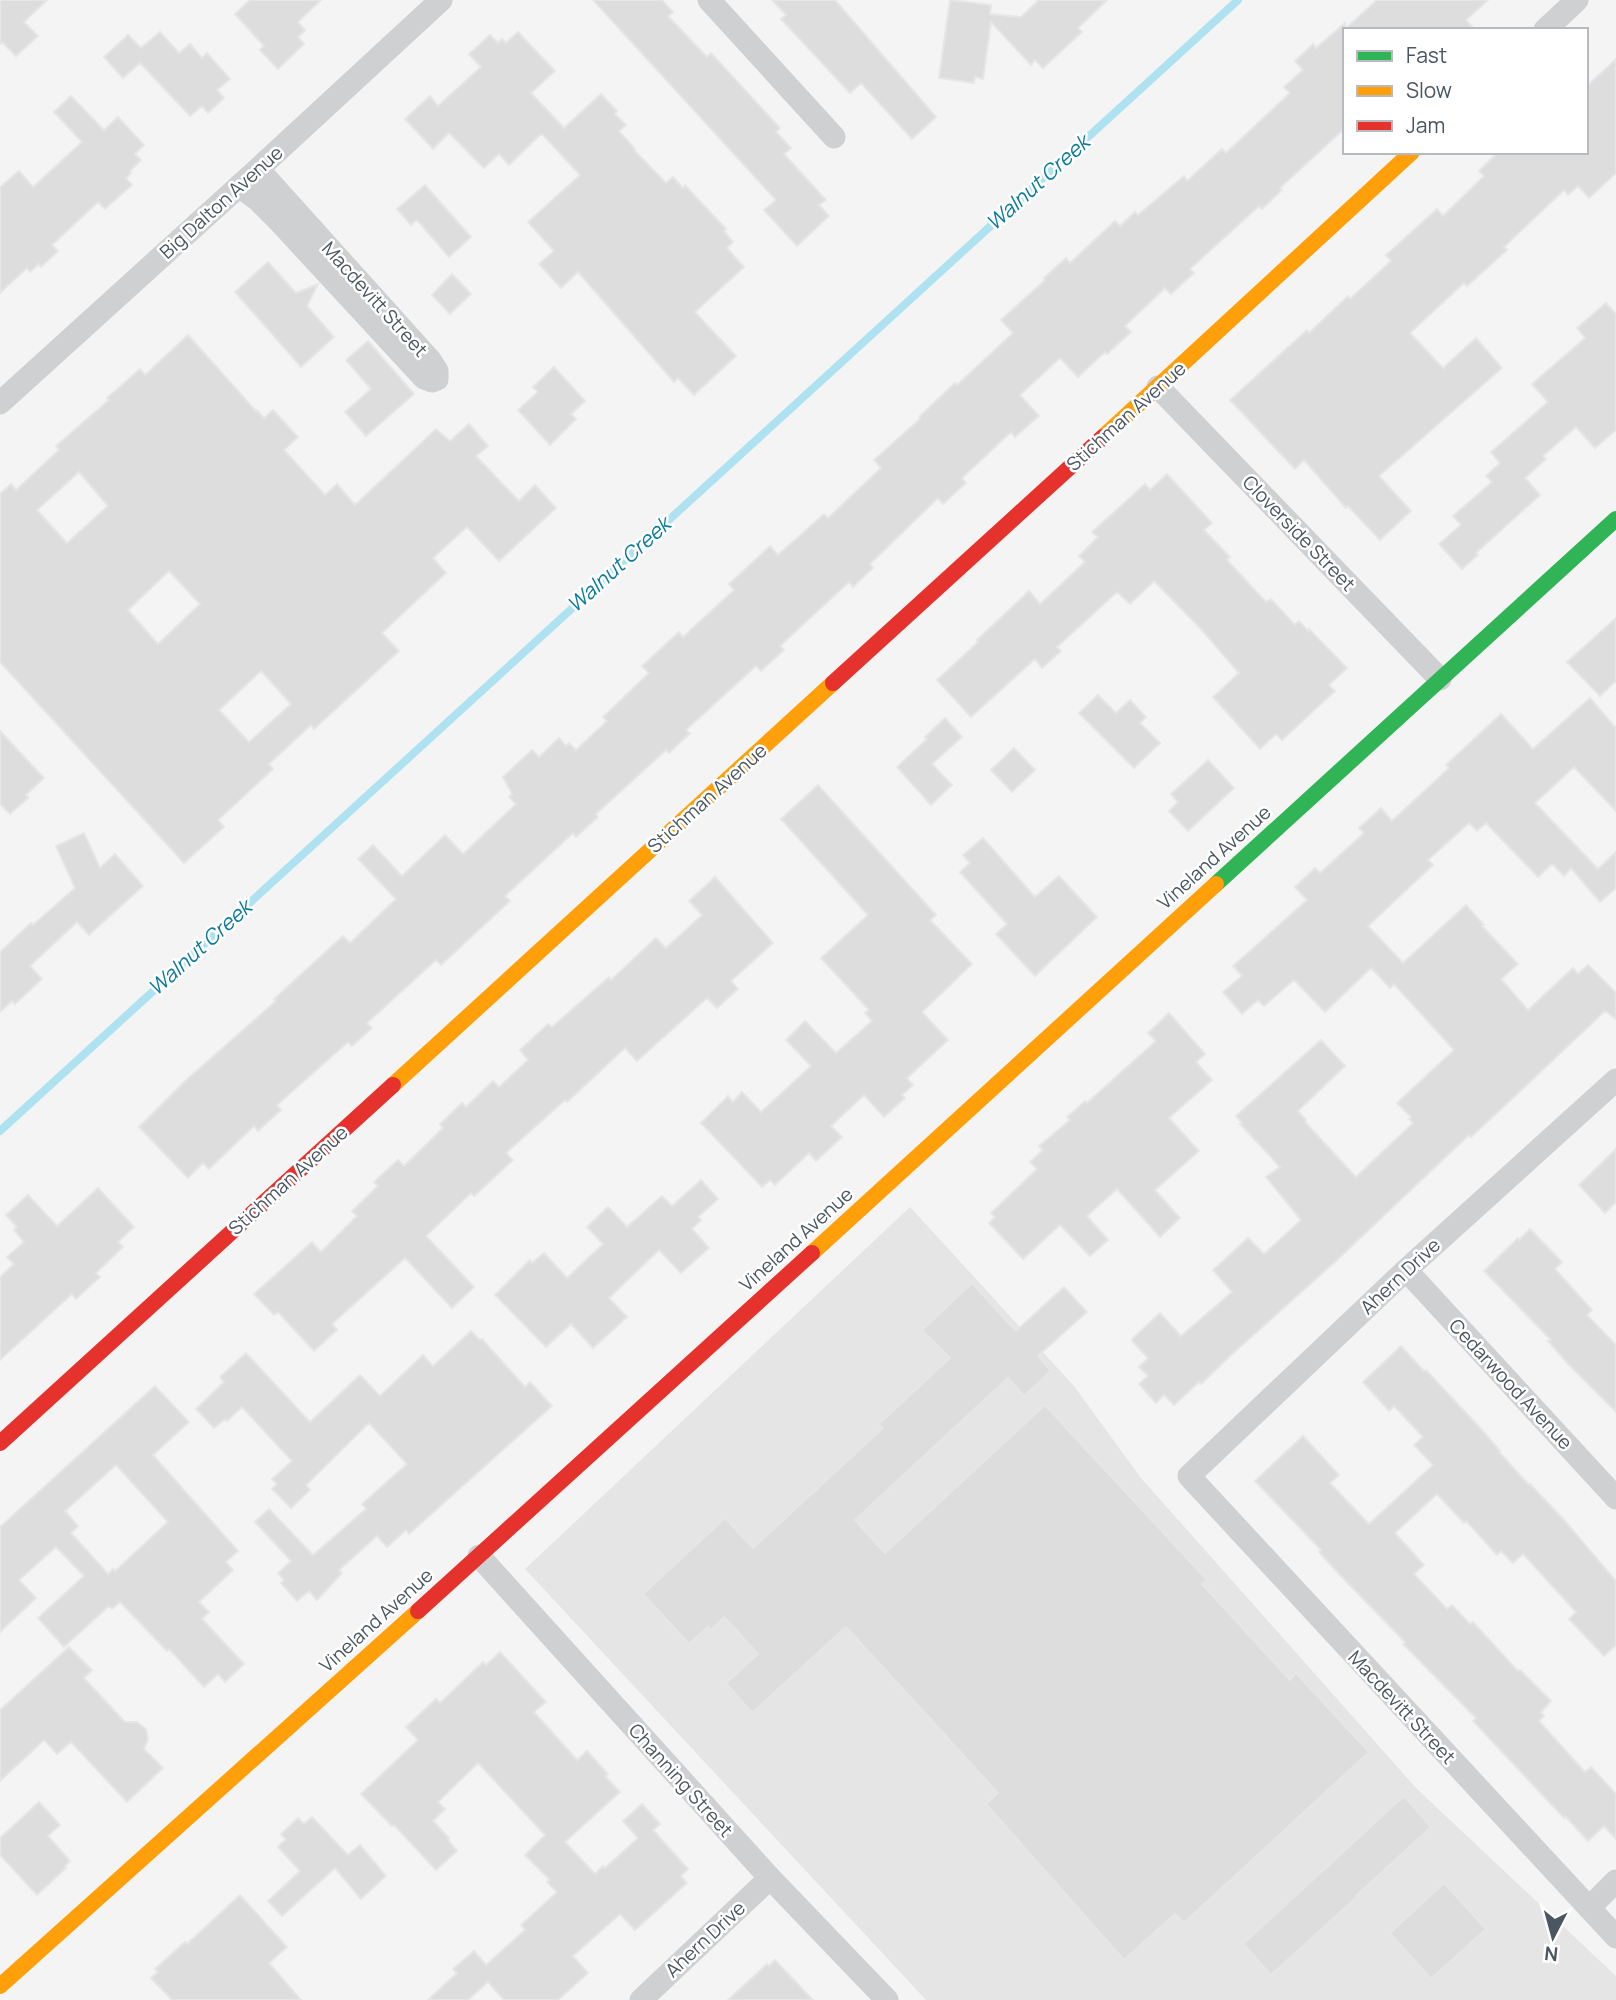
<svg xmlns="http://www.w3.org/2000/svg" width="1616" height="2000" font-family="Manrope,sans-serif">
	<rect width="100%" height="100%" fill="#f4f4f4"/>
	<path fill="#e6e5e6" d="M910,1207L1074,1386L1141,1478L1417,1789L1616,1976V2000H926L525,1569Z"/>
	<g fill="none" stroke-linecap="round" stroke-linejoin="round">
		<path stroke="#aee2f0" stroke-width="8" d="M0,1131L1238,0"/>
	</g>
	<path fill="#ddddde" stroke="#e5e6e7" stroke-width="2" fill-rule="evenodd" d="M0,0H47L24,22L38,36L16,56L2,42L0,44Z
		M250,0H321L298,22L305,30L298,37L304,44L278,69L260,50L264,46L235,14Z
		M593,0H662L673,12L668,16L707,57L711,53L780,128L776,132L791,148L784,154L826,200L819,205L829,216L797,246L764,210L776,200Z
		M772,0H835L936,117L912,139L861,83L850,93L781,19L786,15Z
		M950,0L991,5L990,14L1021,17L1039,0H1107L1078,28L1082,32L1043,68L1035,60L1031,65L991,22L983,79L975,77L974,83L939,78Z
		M1377,0H1488L1466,20L1475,30H1345V128L1280,188L1282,190L1262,209L1259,206L1190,269L1194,273L1171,294L1165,288L1125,326L1131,332L1107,354L1105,352L1078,377L1060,358L1020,395L1039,416L1015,437L1011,432L962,478L966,483L943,504L938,498L870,564L873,568L853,587L849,582L780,646L784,650L761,671L756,666L686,730L690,733L669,753L666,750L596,814L598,817L576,837L573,833L505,896L510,901L441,965L436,960L367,1023L372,1028L352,1046L348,1042L277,1105L281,1110L258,1131L254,1126L209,1169L203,1163L188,1178L139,1127L184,1082L276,1001L274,999L343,936L350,943L396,899L358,859L373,845L402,876L445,835L463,854L516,804L509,797L512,794L503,777L532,750L539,757L559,738L566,746L569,743L576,750L607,721L603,717L649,673L642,666L679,632L683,637L734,590L729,584L770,546L778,555L824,514L828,518L881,468L874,460L920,419L919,417L955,383L957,385L1013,333L1001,320L1045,280L1044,278L1066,258L1070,263L1115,221L1120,226L1135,212L1138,215L1184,176L1187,181L1222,149L1226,153L1290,93L1284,87L1303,70L1295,61L1313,44L1316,48L1345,23V29Z
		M160,32L179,53L190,44L202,58L207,53L230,79L217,90L224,98L208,113L202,106L190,116L140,63L123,78L104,57L128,35L141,48Z
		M518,32L555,71L531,93L564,128L601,94L617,111L615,114L626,125L619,131L635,149L634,150L666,183L673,177L683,188L685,185L726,229L724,231L733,242L727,248L744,267L695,312L736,356L694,395L678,378L674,382L578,272L561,288L539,264L554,251L528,222L580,175L543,135H540L509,165L499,154L484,168L449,133L433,149L405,119L430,96L438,106L481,67L469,54L490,35L498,43L502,39L506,43Z
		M1616,59V173L1589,198L1578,186L1568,195L1564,190L1504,247L1507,250L1467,286L1464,283L1410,333L1443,368L1476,338L1502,368L1379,476L1411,511L1380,540L1348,506L1346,508L1304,460L1295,469L1230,400L1307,330L1309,333L1348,296L1350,299L1391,261L1386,255L1437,209L1443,216L1484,176L1479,171L1498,152H1586V87Z
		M71,96L104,130L118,117L144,145L135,154L141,160L130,171L131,173L126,178L132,185L105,209L98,202L52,245L58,251L41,267L39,264L30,272L27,268L0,293V187L19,171L33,187L82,142L54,112Z
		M425,185L471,237L449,257L417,220L411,225L397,209Z
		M268,262L296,293L318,284L307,306L334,337L301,367L235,292Z
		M452,274L471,294L450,314L432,295Z
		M1606,303L1616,314V430L1595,448L1576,427L1543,456L1546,459L1525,478L1540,495L1476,553L1478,555L1462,569L1439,544L1461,525L1453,516L1492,482L1486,476L1500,463L1491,452L1548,402L1532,384L1585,338L1577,328Z
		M188,335L256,411L257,410L264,418L273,410L298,437L284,450L325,495L337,484L355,505L436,429L450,441L469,424L488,446L476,456L519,501L535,485L556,508L499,561L467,527L433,558L446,573L382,633L399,651L314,729L311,725L269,764L273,769L218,820L224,827L184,863L0,662V494L11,484L16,490L59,450L56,446L109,400L107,398L140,369L145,375ZM79,472L108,506L67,543L37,510ZM169,571L200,604L158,644L128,610ZM261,671L291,704L249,742L219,710Z
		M368,341L414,394L366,436L345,412L371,389L346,360Z
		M554,367L585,401L571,414L576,419L550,445L518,410L538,392L533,387Z
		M1167,474L1212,523L1204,530L1230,557L1227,560L1266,602L1271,599L1295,625L1299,621L1308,631L1309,629L1347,668L1329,685L1335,691L1282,740L1276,734L1260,749L1213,697L1239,673L1200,628L1154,581L1130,604L1117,592L1057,647L1061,651L1042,668L1035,659L971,717L937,680L978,642L977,640L1029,591L1040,604L1085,562L1079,556L1098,537L1092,532L1145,484L1150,490Z
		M1616,618V681L1600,696L1567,662Z
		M1098,695L1116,713L1130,700L1146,717L1140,723L1160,743L1134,768L1079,713Z
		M1590,698L1616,728V811L1574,767L1535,803L1598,869L1616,852V888L1600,902L1571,868L1564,876L1552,864L1538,877L1486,823L1477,831L1469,823L1428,860L1433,865L1368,926L1403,963L1466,905L1484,925L1482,926L1518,964L1501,979L1528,1010L1573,968L1578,974L1588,965L1616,993V1019L1605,1011L1514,1097L1471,1137L1469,1135L1336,1261L1230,1356L1201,1384L1199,1382L1174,1405L1164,1395L1156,1403L1139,1384L1148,1376L1139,1367L1148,1358L1132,1341L1133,1338L1160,1313L1181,1336L1232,1292L1213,1270L1248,1238L1264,1254L1301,1220L1266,1177L1280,1167L1240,1124L1242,1123L1236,1116L1321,1040L1345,1066L1298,1111L1306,1120L1305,1122L1356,1177L1413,1123L1409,1119L1411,1117L1397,1103L1454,1050L1394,984L1390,988L1371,968L1325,1012L1294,980L1264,1006L1258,1000L1242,1014L1223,992L1242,976L1233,966L1307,900L1295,887L1315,868L1320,873L1364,833L1359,828L1381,808L1392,821L1449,768L1446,765L1501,714L1533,749Z
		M945,718L962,737L932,764L952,785L931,805L897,767L927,739L925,737Z
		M0,731L44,778L26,795L28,798L10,814L0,804Z
		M1014,748L1035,770L1012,792L991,770Z
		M1208,760L1234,788L1188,831L1169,811L1178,802L1171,794Z
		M818,785L936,915L930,920L972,964L922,1012L948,1040L907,1078L913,1085L902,1095L905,1098L884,1117L864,1095L831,1126L842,1137L816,1161L809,1153L775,1185L770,1180L762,1187L701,1123L728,1096L733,1102L742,1092L761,1112L811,1066L786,1040L805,1021L836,1053L872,1021L865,1013L869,1010L821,958L868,915L781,819Z
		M84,833L100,868L115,854L143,886L89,935L77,922L30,966L42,979L15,1004L12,1001L0,1012V952L31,923L33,925L75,888L56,846Z
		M983,838L1035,897L1059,876L1097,917L1035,976L996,934L1007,924L960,872L970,863L963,855Z
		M715,877L773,943L731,981L738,989L717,1008L707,998L637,1061L625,1048L567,1102L565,1100L506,1153L513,1160L474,1196L471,1193L426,1236L474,1287L452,1308L405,1258L332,1324L337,1330L314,1351L278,1312L274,1315L254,1294L312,1242L321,1252L357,1216L352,1211L378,1186L374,1182L398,1160L404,1166L443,1128L440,1124L462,1103L466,1107L493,1081L499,1087L528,1060L520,1050L548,1024L552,1027L609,977L611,980L656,938L666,948L702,915L689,901Z
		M1169,1013L1205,1054L1196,1062L1212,1080L1169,1118L1199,1151L1155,1190L1180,1218L1160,1237L1117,1189L1087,1216L1108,1240L1090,1256L1060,1225L1023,1259L989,1223L995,1217L991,1213L1037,1169L1030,1162L1043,1150L1039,1146L1070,1120L1067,1117L1085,1101L1087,1103L1098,1093L1156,1041L1148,1033Z
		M1616,1149V1202L1605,1213L1579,1185Z
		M701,1180L718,1199L698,1217L701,1220L692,1229L709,1248L681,1273L659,1250L609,1298L627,1317L593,1348L571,1324L546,1347L495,1295L530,1260L532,1263L544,1253L567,1278L603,1244L587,1227L608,1207L627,1227L662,1196L672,1206Z
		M98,1188L134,1227L118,1242L123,1247L96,1273L100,1277L76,1299L72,1294L0,1360V1277L14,1264L7,1257L24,1242L14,1230L17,1227L6,1215L28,1195L57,1226Z
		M1530,1229L1562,1262L1555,1269L1592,1310L1587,1315L1616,1345V1412L1568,1364L1548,1341L1551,1340L1484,1271L1518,1238L1519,1240Z
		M972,1283L1016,1331L1064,1287L1087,1312L1038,1356L1051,1371L1024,1396L1008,1378L855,1520L885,1553L1045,1405L1207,1580L1202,1584L1290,1680L1296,1673L1369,1752L1184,1923L1175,1914L1124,1960L986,1804L998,1793L846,1627L752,1713L726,1683L758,1654L724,1617L711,1630L708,1627L689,1644L643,1594L725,1518L753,1548L883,1428L879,1424L950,1358L922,1330Z
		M471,1331L480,1340L482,1339L525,1387L530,1382L552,1406L409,1534L406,1530L387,1547L377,1536L339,1570L342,1573L317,1600L309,1591L297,1601L281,1583L284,1580L278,1573L291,1561L255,1522L269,1509L313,1555L366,1509L362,1504L407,1464L369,1423L306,1485L310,1490L291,1508L272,1489L277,1484L272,1479L292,1461L242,1407L227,1421L225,1419L214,1428L196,1409L224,1382L220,1377L246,1353L310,1422L360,1375L380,1396L423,1355L433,1366Z
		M1401,1346L1424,1371L1426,1370L1482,1430L1500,1451L1499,1452L1529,1485L1530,1484L1565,1521L1616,1581V1645L1604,1656L1569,1619L1576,1612L1523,1554L1513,1563L1501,1551L1497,1555L1466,1521L1464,1523L1437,1494L1395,1533L1424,1565L1414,1574L1447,1609L1452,1605L1470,1624L1473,1622L1518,1671L1520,1670L1551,1701L1541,1712L1544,1716L1539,1721L1585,1772L1591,1767L1616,1794V1839L1604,1826L1588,1841L1565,1816L1564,1818L1473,1721L1476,1718L1403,1644L1405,1642L1339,1574L1319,1552L1321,1550L1255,1481L1303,1436L1339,1475L1330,1483L1369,1524L1433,1465L1414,1445L1423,1437L1394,1406L1389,1411L1363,1382Z
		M155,1386L189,1422L153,1455L238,1551L226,1562L233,1570L199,1602L209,1612L202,1619L244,1664L225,1682L218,1674L204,1687L169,1649L167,1651L120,1602L112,1609L109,1606L64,1647L38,1618L84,1576L56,1547L19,1580L36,1598L0,1632V1527ZM116,1465L168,1522L115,1571L113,1569L108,1574L71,1533L78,1526L65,1511Z
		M69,1647L92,1670L84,1678L125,1722H137L146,1729L148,1739L144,1749L163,1768L127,1802L71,1742L57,1754L44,1740L0,1781V1710Z
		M500,1652L546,1702L534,1712L577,1760L587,1751L608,1774L605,1776L620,1792L565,1842L595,1874L603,1866L605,1868L638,1838L623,1821L642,1804L660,1824L653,1830L688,1869L681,1876L687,1883L635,1930L620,1914L573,1956L588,1973L558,2000H504L488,1982L468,2000H428L457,1973L453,1969L474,1951L486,1965L525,1930L521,1925L557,1892L547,1882L550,1880L525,1855L545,1835L478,1763L438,1802L445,1809L433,1821L449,1838L448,1840L457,1851L436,1870L394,1825L392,1826L361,1794L418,1740L406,1727L436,1699L440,1703L483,1662L486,1665Z
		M1404,1796L1431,1827L1357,1895L1358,1896L1271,1975L1243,1944Z
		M39,1802L60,1825L48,1836L70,1861L65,1866L66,1868L37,1895L0,1855V1838Z
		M312,1817L348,1855L360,1845L386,1876L361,1899L335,1868L282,1916L268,1901L300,1871L278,1847L286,1839L281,1834L298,1818L304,1824Z
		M1444,1883L1486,1929L1431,1979L1390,1933Z
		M240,1895L287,1947L269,1963L301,2000H172L151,1978L158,1972L155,1969L185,1942L187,1944Z
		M775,1960L813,2000H728L767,1964L769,1966Z"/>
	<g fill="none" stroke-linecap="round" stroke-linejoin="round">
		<path stroke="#ced0d2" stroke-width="23" d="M709,0L834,137
			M1545,30L1577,0
			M239,186L258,200L278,220L424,378L432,381L437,379V371L430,360L258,169
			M1158,387L1440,679
			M0,403L258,169L441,0
			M1616,1080L1406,1270L1189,1476L1616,1937
			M1406,1270L1616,1498
			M479,1556L770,1878L887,2000
			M1589,1908L1616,1881
			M641,2000L770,1878"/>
		<path stroke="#30b455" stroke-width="16" d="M1216,884L1616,519"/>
		<path stroke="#ff9f0a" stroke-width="16" d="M1103,437L1412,152
			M393,1085L833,683
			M812,1253L1216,884
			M0,1986L418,1611"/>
		<path stroke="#e5322d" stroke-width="16" d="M833,683L1103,437
			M0,1443L393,1085
			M418,1611L812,1253"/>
	</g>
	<g text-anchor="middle" stroke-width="5" stroke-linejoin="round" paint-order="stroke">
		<g font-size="19" fill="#4a5661" stroke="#fff">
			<text transform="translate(221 202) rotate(-42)" y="7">Big Dalton Avenue</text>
			<text transform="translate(375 299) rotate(48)" y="7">Macdevitt Street</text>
			<text transform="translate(1126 416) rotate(-42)" y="7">Stichman Avenue</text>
			<text transform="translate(1299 533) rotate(46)" y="7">Cloverside Street</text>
			<text transform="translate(707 798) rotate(-42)" y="7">Stichman Avenue</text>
			<text transform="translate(1214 857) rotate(-42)" y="7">Vineland Avenue</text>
			<text transform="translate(288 1180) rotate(-42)" y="7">Stichman Avenue</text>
			<text transform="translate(796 1239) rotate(-42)" y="7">Vineland Avenue</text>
			<text transform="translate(1400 1276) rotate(-43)" y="7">Ahern Drive</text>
			<text transform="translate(1511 1384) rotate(47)" y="7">Cedarwood Avenue</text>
			<text transform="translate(376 1620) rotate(-42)" y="7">Vineland Avenue</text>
			<text transform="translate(1402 1707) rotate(47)" y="7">Macdevitt Street</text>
			<text transform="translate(681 1780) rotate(48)" y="7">Channing Street</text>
			<text transform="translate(705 1939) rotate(-43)" y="7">Ahern Drive</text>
		</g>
		<g font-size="21" font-style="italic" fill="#0c7c9b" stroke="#fff">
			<text transform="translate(1038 183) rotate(-42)" y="7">Walnut Creek</text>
			<text transform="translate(619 565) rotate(-42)" y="7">Walnut Creek</text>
			<text transform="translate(200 948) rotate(-42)" y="7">Walnut Creek</text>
		</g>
	</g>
	<rect x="1343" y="28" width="245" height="126" fill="#ffffff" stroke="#b7bbc0" stroke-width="2"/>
	<rect x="1357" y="51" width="35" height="10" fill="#30b455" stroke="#b7bbc0" stroke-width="2"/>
	<text x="1406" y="63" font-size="21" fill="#4a5661">Fast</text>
	<rect x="1357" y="86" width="35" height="10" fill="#ff9f0a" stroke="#b7bbc0" stroke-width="2"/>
	<text x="1406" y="98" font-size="21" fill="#4a5661">Slow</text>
	<rect x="1357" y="121" width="35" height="10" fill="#e5322d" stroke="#b7bbc0" stroke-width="2"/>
	<text x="1406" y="133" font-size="21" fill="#4a5661">Jam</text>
	<g transform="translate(1553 1937) rotate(186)" stroke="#ffffff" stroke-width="5" paint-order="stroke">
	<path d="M0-5L12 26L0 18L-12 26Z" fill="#4a5661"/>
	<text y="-10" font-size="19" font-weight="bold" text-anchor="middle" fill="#4a5661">N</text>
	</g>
</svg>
